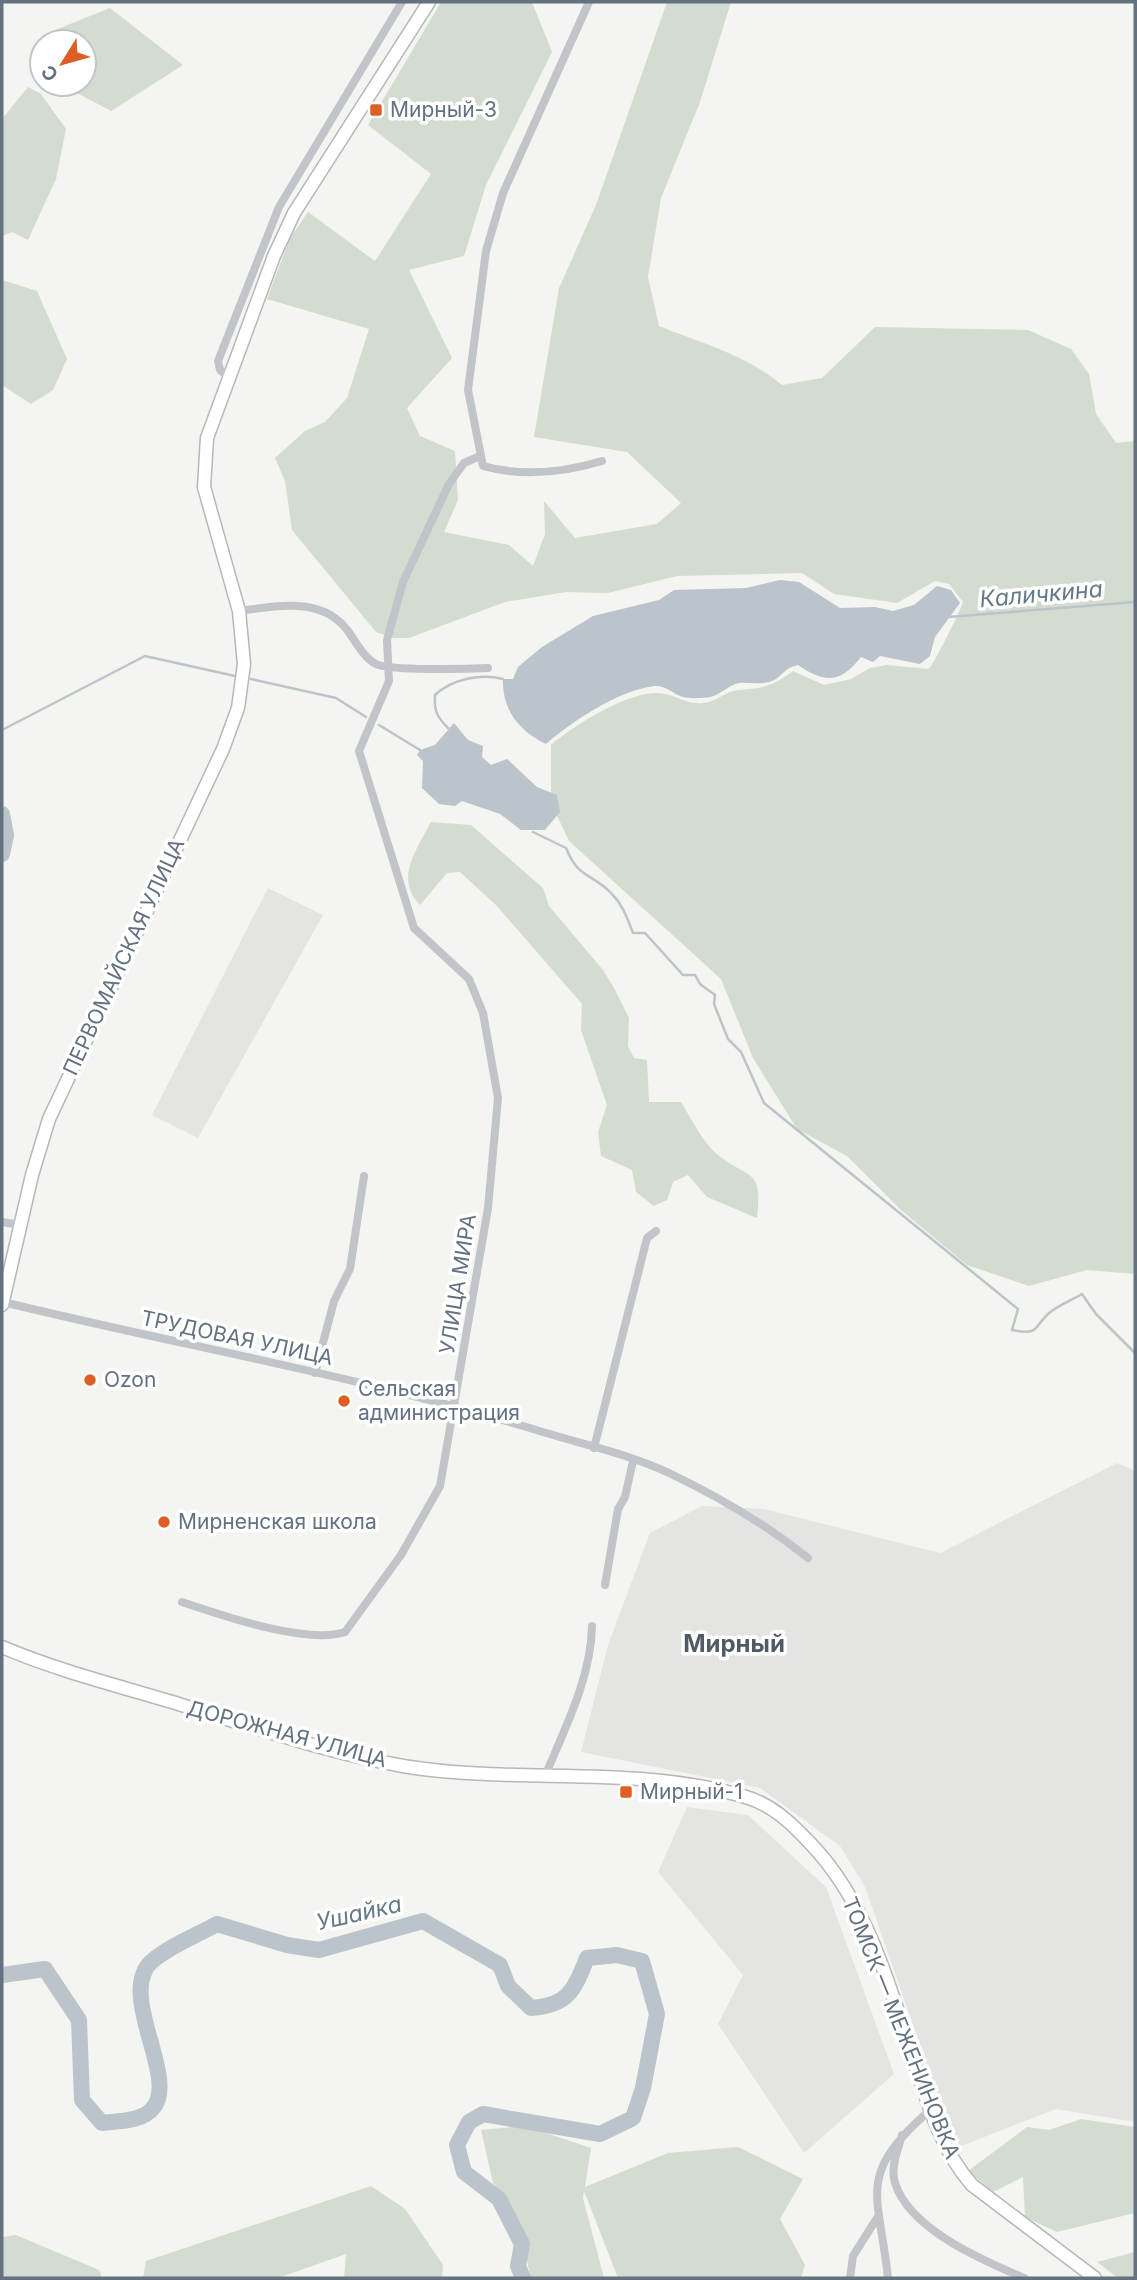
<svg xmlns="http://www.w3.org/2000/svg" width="1137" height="2280" font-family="Inter,sans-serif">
	<rect width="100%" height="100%" fill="#f4f4f0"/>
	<path fill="#e4e5e3" d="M268,888L323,915L198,1138L152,1115Z
		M1117,1463L1135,1471V2122L1056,2109L956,2148L865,1887L840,1846L760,1788L581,1752L608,1645L650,1533L702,1506L764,1509L940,1553Z
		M687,1807L748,1815L826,1887L894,2074L804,2153L718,2024L743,1975L658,1872Z"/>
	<path fill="#d4dbd1" d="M441,2H532L552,52L486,185L464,256L409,270L452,358L407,408L420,436L455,451L458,500L444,532L509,545L533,566L545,534L544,501L575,538L657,524L681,503L627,452L534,437L559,288L596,205L667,2H731L700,102L661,198L648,277L659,326C703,344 745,354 782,385L822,378L875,327L1028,330L1071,349L1089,374L1096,414L1116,443L1135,441V1274L1087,1270L1029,1286L967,1265L901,1210L847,1156L797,1129L753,1058L721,979L569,841L551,803V745C573,726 627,692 657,693C673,693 686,705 703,703C716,702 726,691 739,690C764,688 771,687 793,671L824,685L851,679L870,668L887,665L929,669C934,664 961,610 963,602L949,584L935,581L897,603L834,594L802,573L677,576L608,593L566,592L505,602L409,638H393L376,632L292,530L285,481L275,458L305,431L325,422L347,398L369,329L267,299L290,238L308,212L375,261L431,174L368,125Z
		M110,8L183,65L111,111L60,84H84V42H52L55,30Z
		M28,87L41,94L66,129L56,179L28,240L12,232L2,236V119Z
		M2,280L37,291L67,359L53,390L31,404L2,385Z
		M431,822L471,825L543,888L549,906L603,970L614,988L629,1018L628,1046L634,1058L647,1060L649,1102H681C692,1120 702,1142 719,1156C753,1181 762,1169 757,1218L707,1197L688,1175L673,1182L667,1200L654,1206L636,1192L632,1170L601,1156L598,1132L607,1105L581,1030L582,1004L496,905L460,872L447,873L420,905C394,879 417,849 431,822Z
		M1081,2119L1135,2127V2213L1057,2232L1025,2217L1023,2177L993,2192L968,2171L1027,2127L1049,2130Z
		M525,2126L591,2148L585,2187L668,2153L738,2147L803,2179L780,2219L805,2265L801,2278H618L584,2191L583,2198L604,2278H531L517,2220L493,2183L481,2130Z
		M371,2186L405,2209L443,2265L442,2278H344L346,2254L278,2278H143L146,2261Z
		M16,2235L99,2270L102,2278H2V2237Z
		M1135,2252V2278H1118L1097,2262Z"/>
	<path fill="#bac4ca" d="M780,580L799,582L840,608L875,607L893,611L914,605L937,586L951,590L960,603L935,637L930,656L920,664L880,656L873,662L861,657C840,684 824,683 798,665C787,667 784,673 776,679C764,686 751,682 739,683C729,685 720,695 710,697C703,698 689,699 683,697C673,694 666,685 654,686C617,691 573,721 546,744C519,731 502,710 503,679H513L518,667L542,647L593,616L659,600L674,590L746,588Z
		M454,723L468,740L483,746L482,757L491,765L507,759L537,787L557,795L560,812L545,830H521L500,814L462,801L455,806L439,804L422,788L423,761L417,755L420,750L435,745Z"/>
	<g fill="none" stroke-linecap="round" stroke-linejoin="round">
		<path stroke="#bac4ca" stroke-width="2.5" d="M948,617L1135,602
			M251,679L336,698L366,717
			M379,725L420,750
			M448,728C437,717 434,711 435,695C452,679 481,673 503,679
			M2,730L145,656L235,676
			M533,832L566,848C579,880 591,872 612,894C623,905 627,918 633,933H645L683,975H695L700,984L715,995L714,1004L728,1039L741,1052L764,1103L1018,1309L1012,1330C1040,1335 1032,1329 1048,1314C1056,1306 1072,1300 1082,1294L1096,1314L1135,1353"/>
		<path stroke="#bac4ca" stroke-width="16" d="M2,814L6,835L2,854
			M2,1975L45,1969L79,2020L82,2100L102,2123C118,2121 142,2122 153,2108C179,2078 117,1995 151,1962C166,1948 199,1934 217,1924L287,1945L319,1950L423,1921L500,1965L508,1986L531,2008C569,2005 574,1990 587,1958L617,1955L642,1961L657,2014L643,2088L633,2118L600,2134L483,2114L469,2122L457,2145L464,2172L499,2199L522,2244L518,2266L523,2278"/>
		<defs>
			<path id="secondary" d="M2,1305L32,1175L49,1119L223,749L238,708L244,664L239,611L204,487L207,438L274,256L294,213L429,2
				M2,1647C56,1670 115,1685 172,1702C248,1725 324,1752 403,1766C516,1785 636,1764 746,1797C773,1805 792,1824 810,1843C869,1904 891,1991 917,2070C930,2111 943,2152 972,2185L1095,2278"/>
		</defs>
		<use href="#secondary" stroke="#b4b8bc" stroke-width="15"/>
		<path stroke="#c1c4c8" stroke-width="8" d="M589,2L503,193L486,251L468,390L483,466C523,477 562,473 602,461
			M229,377L220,370L218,361L279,207L402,2
			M239,611C278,606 322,596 348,631C356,642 364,658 376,664C390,671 468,669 488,668
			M2,1222L20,1225
			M3,1302C179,1345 359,1376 533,1429C577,1443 627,1453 669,1473C717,1496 767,1525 808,1558
			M315,1373L334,1301L350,1269L364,1176
			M594,1448L647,1238L656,1231
			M605,1585L618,1509L625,1497L633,1461
			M182,1602C221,1615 306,1645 345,1632L401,1555L440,1486L488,1208L498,1098L483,1013L469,979L414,928L359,751L389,681L387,640L403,582L449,484L464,463L480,456
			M545,1776C565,1728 591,1678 592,1626
			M902,2135C898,2150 890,2167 895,2183C910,2230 983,2260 1024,2278
			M850,2278L853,2256L877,2218
			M888,2278C879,2192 855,2176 930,2110"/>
		<use href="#secondary" stroke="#fff" stroke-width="12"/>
	</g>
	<g fill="#de5f25" stroke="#fff" stroke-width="2.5">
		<rect x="369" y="103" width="14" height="14" rx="3.5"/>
		<circle cx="90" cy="1380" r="7"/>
		<circle cx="344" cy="1401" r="7"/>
		<circle cx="164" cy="1522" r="7"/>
		<rect x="619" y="1785" width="14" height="14" rx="3.5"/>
	</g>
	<g text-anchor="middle" stroke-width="7" stroke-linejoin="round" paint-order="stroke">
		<g font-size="21" fill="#637180" stroke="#fff" text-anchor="start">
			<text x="390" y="117">Мирный-3</text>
			<text x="104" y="1387">Ozon</text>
			<text x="358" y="1396">Сельская<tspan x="358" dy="24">администрация</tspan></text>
			<text x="178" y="1529">Мирненская школа</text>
			<text x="640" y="1799">Мирный-1</text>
		</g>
		<g font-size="21" fill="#637180" stroke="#fff">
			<text transform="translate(124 957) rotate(-65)" y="7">ПЕРВОМАЙСКАЯ УЛИЦА</text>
			<text transform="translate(458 1284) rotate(-81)" y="7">УЛИЦА МИРА</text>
			<text transform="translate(237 1338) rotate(12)" y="7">ТРУДОВАЯ УЛИЦА</text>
			<text transform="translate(287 1734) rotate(15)" y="7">ДОРОЖНАЯ УЛИЦА</text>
			<text transform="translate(901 2028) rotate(68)" y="7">ТОМСК — МЕЖЕНИНОВКА</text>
		</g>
		<g font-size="23" font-style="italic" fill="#647a85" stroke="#fff">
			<text transform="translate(1041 594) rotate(-5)" y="8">Каличкина</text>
			<text transform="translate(359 1913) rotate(-13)" y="8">Ушайка</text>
		</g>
		<g font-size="24" font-weight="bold" fill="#515b66" stroke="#fff">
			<text x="734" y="1652">Мирный</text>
		</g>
	</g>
	<rect width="1137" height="2280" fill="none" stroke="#637180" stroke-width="7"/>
	<g transform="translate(63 63) rotate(233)"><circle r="33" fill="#ffffff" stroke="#c1c6cc" stroke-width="2"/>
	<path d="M0-5L12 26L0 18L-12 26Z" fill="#de5f25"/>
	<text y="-10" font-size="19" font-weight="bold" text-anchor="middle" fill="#637180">С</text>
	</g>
</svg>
